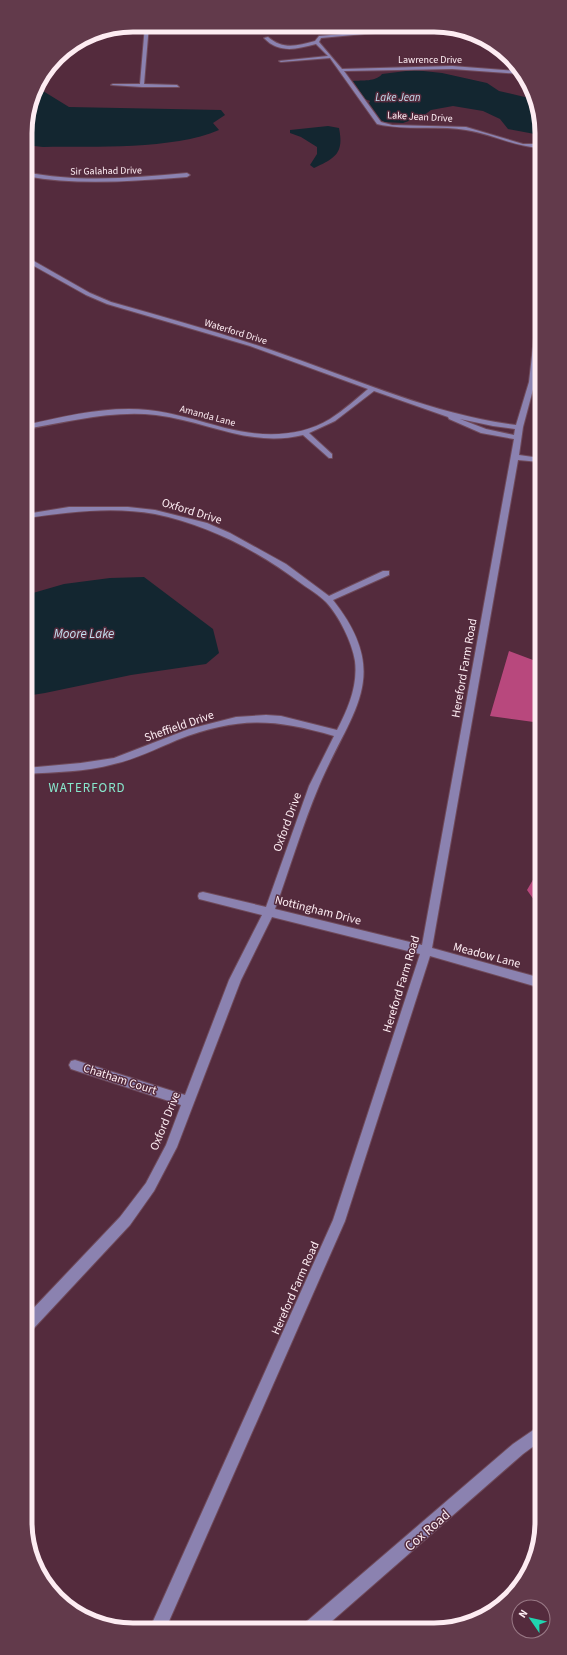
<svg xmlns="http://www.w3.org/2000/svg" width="567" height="1655" font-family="'Source Sans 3',sans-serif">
	<rect width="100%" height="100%" fill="#542b3d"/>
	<path fill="#b8487d" d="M509,651L541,663V723L490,716Z
		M541,866V910L527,890Z"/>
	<path fill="#132630" d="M414,70L442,73L487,83L499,91L533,99L540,111V135L508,129L500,119L483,111L453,106L431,110L423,116L403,123L384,122L381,120L369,103L370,101L365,99L353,81C362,80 376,82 382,74Z
		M43,91L69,107L221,110L225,115L213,123L219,130C173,150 94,146 43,147L25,145V125L34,94Z
		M328,126L339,128C344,153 336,158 314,168L310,165L317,154V147L301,137L290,133V130Z
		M144,577L213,629L219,653L206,664L131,675L45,693L26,696V595L64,584L110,578Z"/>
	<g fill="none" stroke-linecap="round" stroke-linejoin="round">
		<defs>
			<path id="minor" d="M145,25H149L144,84L177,85L179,87H142L111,85L113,84H140Z
				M425,27H441L321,38L319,42L342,69L452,66L518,71L520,74L452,69L344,71L381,122L392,125L466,127L523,144H540V148C512,146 492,134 466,130C437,125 407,131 377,124L330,58L281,62L279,61L328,56L316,44C297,49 279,54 264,38L268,37C283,50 297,46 315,41L319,36Z
				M25,172C79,183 133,178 187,173L190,175L187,177C133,181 79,186 25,176Z
				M25,256L90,293L111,302C170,319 230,335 288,356C362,382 437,415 516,425L529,382L537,311L540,309V338L535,382L523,427L519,455L540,458V462L518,460L432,948L541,978V988L430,956L345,1221L166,1628H150L333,1220L420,954L272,917L241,980L177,1147L154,1191L130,1225L34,1328L27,1329V1315L120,1217L146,1183L166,1145L181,1105L71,1069L69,1065L71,1061L75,1060L185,1095L229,980L262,915L203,900L199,899L198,896L199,893L203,892L266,907L309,786L334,736C272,718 238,717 177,740C156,749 136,759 114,764C85,772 55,772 26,774V768L81,763L114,758L189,729L236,717L266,715L281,716L337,730C348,709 358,686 355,661C352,642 339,616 326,602C319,595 309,589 302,584C258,551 209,525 155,514C113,506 68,512 26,518V514L69,507H128L155,510L207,523L230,533L286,564L329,596L383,571H389V575L333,600C394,677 350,712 319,786C302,826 290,868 275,909L422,945L514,439L481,433L449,419L448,417L374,391L335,421L309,433L332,454V458H329L303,435C250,448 207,421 156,415C111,410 69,422 26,429V425C66,416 107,406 148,410C175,413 199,421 225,428C260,437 299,438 330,419C344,410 356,399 368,389L250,346L107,304L86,295L25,261ZM460,419L493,426L515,429L514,435L486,429Z
				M542,1424V1440L523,1454L324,1628H304L306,1622L513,1444Z"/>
		</defs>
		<use href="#minor" stroke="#6f4a5a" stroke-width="2"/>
		<use href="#minor" fill="#8b82b0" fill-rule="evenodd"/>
	</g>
	<g text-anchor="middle" stroke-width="3" stroke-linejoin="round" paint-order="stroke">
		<g font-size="10" fill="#fdecf2" stroke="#542b3d">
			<text x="430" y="63">Lawrence Drive</text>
			<text transform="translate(420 116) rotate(3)" y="4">Lake Jean Drive</text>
			<text transform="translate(106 170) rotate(-1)" y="4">Sir Galahad Drive</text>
			<text transform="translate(236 331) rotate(17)" y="4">Waterford Drive</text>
			<text transform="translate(208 415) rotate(15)" y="4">Amanda Lane</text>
		</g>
		<g font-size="11" font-style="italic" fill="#c3dfef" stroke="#542b3d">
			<text x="398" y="101">Lake Jean</text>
		</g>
		<g font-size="12" fill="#fdecf2" stroke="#542b3d">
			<text transform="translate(192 511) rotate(17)" y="4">Oxford Drive</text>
			<text transform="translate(464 668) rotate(-80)" y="4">Hereford Farm Road</text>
			<text transform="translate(179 726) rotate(-19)" y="4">Sheffield Drive</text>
			<text transform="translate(287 822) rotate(-70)" y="4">Oxford Drive</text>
			<text transform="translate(318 910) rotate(14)" y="4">Nottingham Drive</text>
			<text transform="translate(487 955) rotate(15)" y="4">Meadow Lane</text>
			<text transform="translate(401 984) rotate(-73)" y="4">Hereford Farm Road</text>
			<text transform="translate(120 1079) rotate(18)" y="4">Chatham Court</text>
			<text transform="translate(165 1121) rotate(-68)" y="4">Oxford Drive</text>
			<text transform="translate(295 1288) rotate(-66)" y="4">Hereford Farm Road</text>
		</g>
		<g font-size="13" font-style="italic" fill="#c3dfef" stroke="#542b3d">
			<text x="84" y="638">Moore Lake</text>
		</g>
		<g font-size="13" letter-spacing="1" fill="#87e7cc" stroke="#542b3d">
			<text x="87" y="792">WATERFORD</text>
		</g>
		<g font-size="14" fill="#fdecf2" stroke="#542b3d">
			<text transform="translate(427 1530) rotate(-41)" y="5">Cox Road</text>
		</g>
	</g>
	<path d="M0 0H567V1655H0ZM133 32H434A101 101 0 0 1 535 133V1522A101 101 0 0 1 434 1623H133A101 101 0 0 1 32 1522V133A101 101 0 0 1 133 32Z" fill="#623a4b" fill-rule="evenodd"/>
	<path fill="none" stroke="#fdecf2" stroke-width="5" d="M133 32H434A101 101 0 0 1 535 133V1522A101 101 0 0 1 434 1623H133A101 101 0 0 1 32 1522V133A101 101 0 0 1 133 32Z"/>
	<g transform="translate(531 1619) rotate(304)"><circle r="19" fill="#542b3d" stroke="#987885"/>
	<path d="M0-3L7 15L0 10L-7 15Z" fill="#20d5b0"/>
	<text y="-6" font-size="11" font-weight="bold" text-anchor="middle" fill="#fdecf2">N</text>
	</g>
</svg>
